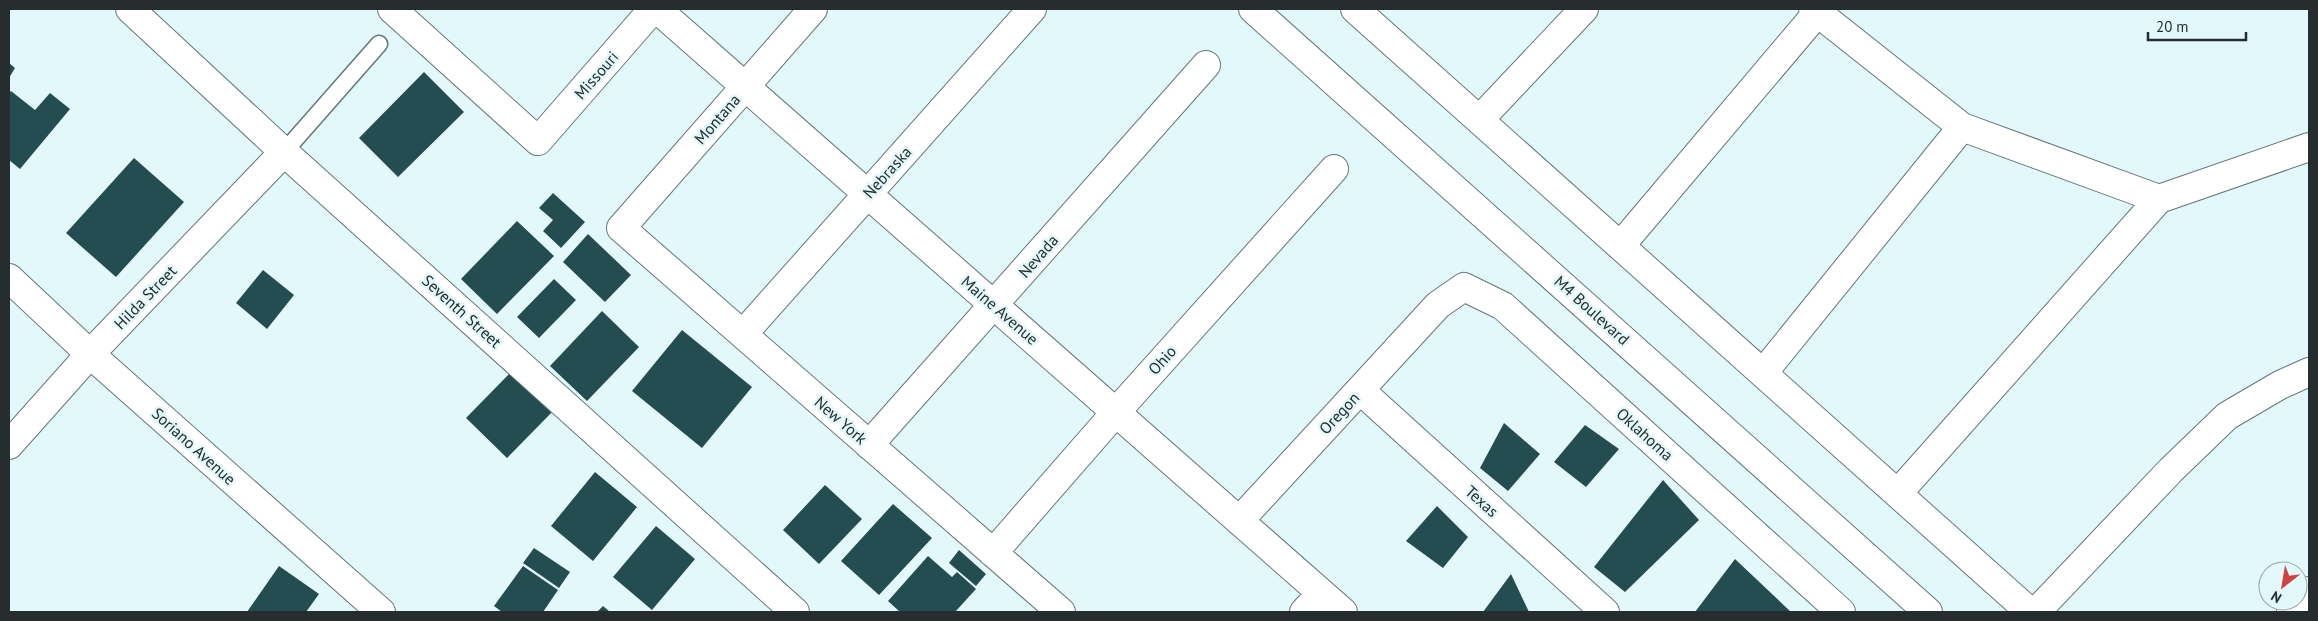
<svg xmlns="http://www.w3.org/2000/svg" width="2318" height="621" font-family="'PT Sans',sans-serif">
	<rect width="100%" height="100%" fill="#e3f8fb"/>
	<path fill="#244d52" d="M9,63L15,68L9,78Z
		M424,72L464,112L398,177L359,138Z
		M11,91L35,110L50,93L70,109L20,169L9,160V93Z
		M134,158L184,202L116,277L66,233Z
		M553,193L585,222L561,248L543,231L553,220L539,208Z
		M517,221L554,256L497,314L461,279Z
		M588,234L631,275L605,302L563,262Z
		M263,270L294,295L267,329L236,303Z
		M554,279L576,300L539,338L517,317Z
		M602,311L639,347L587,401L550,366Z
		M682,330L752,387L702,448L632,391Z
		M514,369L555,409L507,458L466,418Z
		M1504,423L1540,454L1508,491L1480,468Z
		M1585,425L1619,449L1586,487L1554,462Z
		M595,472L637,507L593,561L551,526Z
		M1663,480L1699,520L1625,592L1594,567Z
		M825,485L862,519L819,564L783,530Z
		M893,504L932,538L879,595L841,561Z
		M1437,506L1468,537L1443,568L1406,541Z
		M656,526L695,559L652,610L613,577Z
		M534,548L570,572L559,588L523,563Z
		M959,550L986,574L976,586L949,563Z
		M928,556L952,577L957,572L976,589L955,612H900L888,601Z
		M1735,559L1791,612H1695Z
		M279,566L319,594L306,612H247Z
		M523,566L558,590L543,612H502L494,606Z
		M1511,574L1529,612H1483Z
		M603,606L610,612H597Z"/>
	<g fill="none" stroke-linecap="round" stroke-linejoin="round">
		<defs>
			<path id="service" d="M284,152L379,44"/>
			<path id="minor" d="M130,9L284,152L795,612
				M392,9L538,141L653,9
				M657,9L1343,612
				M813,9L621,228L1061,612
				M1355,9L2030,612
				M1813,9L1962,127L2159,199
				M1480,119L1584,9
				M1621,245L1817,13
				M743,334L1032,9
				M1763,373L1962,127
				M1360,390L1605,612
				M9,445L90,354L284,152
				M869,445L1206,65
				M1898,493L2159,199L2309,147
				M1239,521L1438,305L1464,287L1503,306L1841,612
				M993,553L1116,412L1334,169
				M1304,612L1321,593
				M2036,612L2171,470L2227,416L2280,385L2309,372
				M2291,612L2309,591"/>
			<path id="tertiary" d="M1253,9L1928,612
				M9,278L90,354L381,612"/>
		</defs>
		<use href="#service" stroke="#647779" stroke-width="19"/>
		<use href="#minor" stroke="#647779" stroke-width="30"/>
		<use href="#tertiary" stroke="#647779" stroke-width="30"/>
		<use href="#service" stroke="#fff" stroke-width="16"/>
		<use href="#minor" stroke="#fff" stroke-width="28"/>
		<use href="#tertiary" stroke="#fff" stroke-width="28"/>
	</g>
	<g text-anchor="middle" stroke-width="5" stroke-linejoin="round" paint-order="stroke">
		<g font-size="16" fill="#252d2e" stroke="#e3f8fb">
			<text transform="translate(596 75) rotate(-49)" y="6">Missouri</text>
			<text transform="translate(717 119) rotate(-49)" y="6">Montana</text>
			<text transform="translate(887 172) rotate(-48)" y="6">Nebraska</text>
			<text transform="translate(1038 256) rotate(-49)" y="6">Nevada</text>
			<text transform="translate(145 297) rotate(-46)" y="6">Hilda Street</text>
			<text transform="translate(1000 310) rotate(41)" y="6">Maine Avenue</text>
			<text transform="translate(1592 310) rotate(42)" y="6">M4 Boulevard</text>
			<text transform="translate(462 311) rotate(42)" y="6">Seventh Street</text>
			<text transform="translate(1162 360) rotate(-48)" y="6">Ohio</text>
			<text transform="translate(1339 413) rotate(-47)" y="6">Oregon</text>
			<text transform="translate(841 420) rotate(41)" y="6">New York</text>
			<text transform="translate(1645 434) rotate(42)" y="6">Oklahoma</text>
			<text transform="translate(194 446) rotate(42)" y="6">Soriano Avenue</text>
			<text transform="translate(1482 501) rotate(42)" y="6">Texas</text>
		</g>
	</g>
	<rect width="2318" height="621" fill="none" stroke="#252d2e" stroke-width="20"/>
	<g transform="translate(2283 586) rotate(211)"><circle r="24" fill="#e3f8fb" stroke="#97a7a9"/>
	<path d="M0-4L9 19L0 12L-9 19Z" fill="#d14242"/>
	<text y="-8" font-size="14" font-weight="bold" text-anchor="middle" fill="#252d2e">N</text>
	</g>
	<path d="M2148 32v8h98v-8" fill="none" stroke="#252d2e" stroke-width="2.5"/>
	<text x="2156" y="32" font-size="15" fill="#252d2e" stroke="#e3f8fb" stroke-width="4" paint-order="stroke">20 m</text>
</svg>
